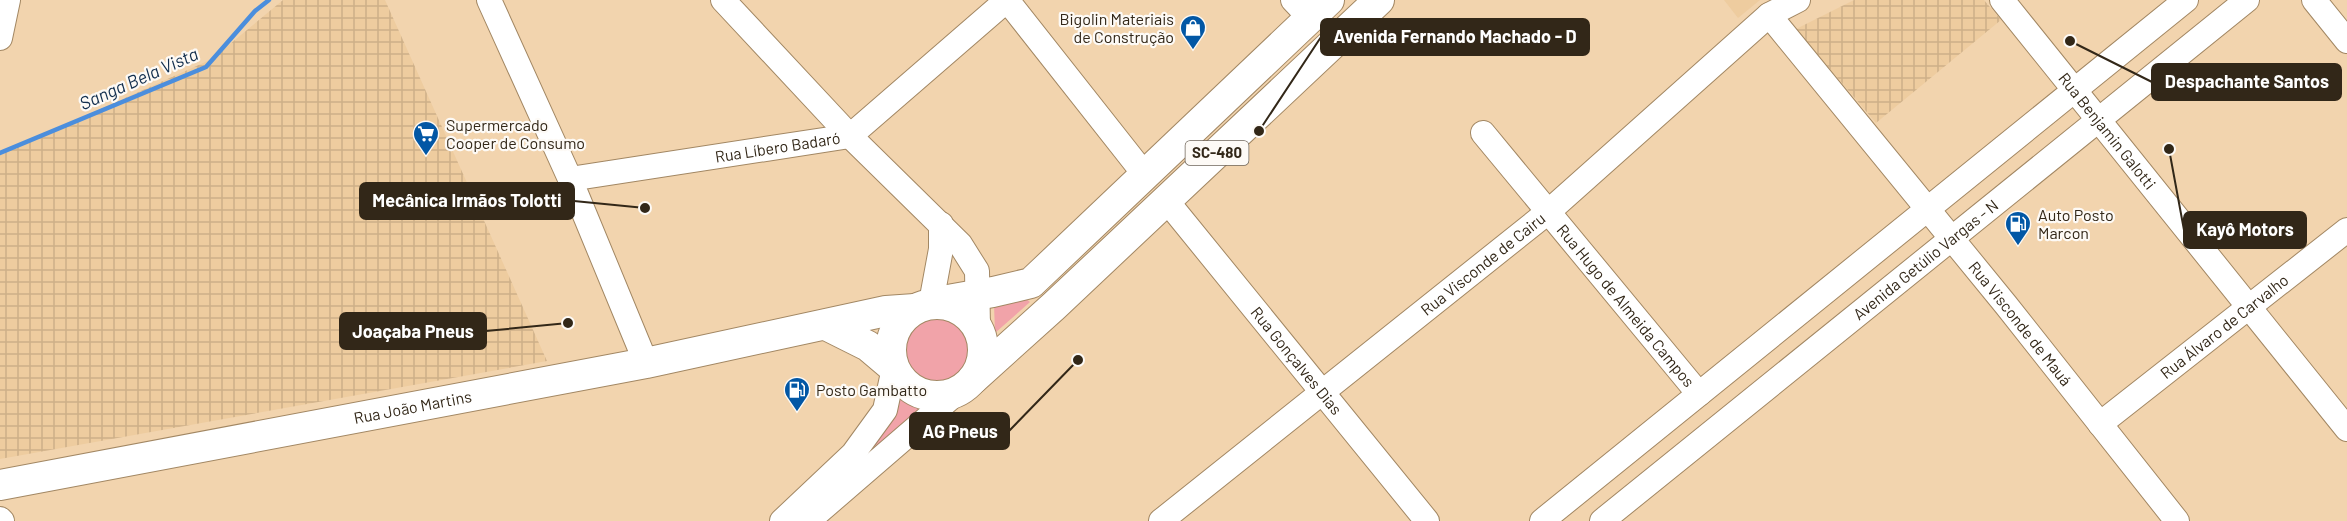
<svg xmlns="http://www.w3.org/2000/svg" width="2347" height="521" font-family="Barlow,sans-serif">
	<defs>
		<pattern id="industrial-grid" width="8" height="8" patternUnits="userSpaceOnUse" patternTransform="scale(1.5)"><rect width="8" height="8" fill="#eecc9f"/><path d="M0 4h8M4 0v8" fill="none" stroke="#cdaf88"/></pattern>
	</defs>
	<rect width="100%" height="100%" fill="#f2d4ae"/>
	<path fill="#eecc9f" d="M1724,0H1760L1738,18Z"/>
	<path fill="url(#industrial-grid)" d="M283,0H385L547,361L0,459V154L212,59Z
		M1854,0H1984L2001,20L1876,123L1796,29Z"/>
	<path fill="#f1a3a9" d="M1024,297L1030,302L995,333L994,304Z
		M900 351a37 37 0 1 1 74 0a37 37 0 1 1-74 0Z
		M901,391L926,402L869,457L865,452L896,411Z"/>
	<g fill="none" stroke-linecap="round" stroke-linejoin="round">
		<path stroke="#4b8edd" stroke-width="4.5" d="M0,153L206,67L255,11L269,0"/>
		<defs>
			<g id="minor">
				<path d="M489,0L570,179L646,363"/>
				<path d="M723,0L850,136L960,244L977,271L978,328"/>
				<path d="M1293,0L1310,18"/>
				<path id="s1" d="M2002,0L2347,429"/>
				<path d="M2314,0L2347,41"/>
				<path id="s2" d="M1769,15L2006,305L2177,521"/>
				<path d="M0,38L8,0"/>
				<path id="s3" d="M1483,133L1699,394"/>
				<path id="s4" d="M570,179L850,136L1007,0L1145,175"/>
				<path id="s5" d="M1166,200L1427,521"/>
				<path d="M931,303L941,249V224"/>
				<path id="s6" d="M2100,424L2347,230"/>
				<path d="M0,519L2,521"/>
				<path d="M782,521L853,454L885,410L894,368"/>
				<path d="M808,521L961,389"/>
				<path id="s7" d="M1161,521L1548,212L1769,15L1798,0"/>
				<path d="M1542,521L2186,0"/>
				<path id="s8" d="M1602,521L2247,0"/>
			</g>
			<g id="major">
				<path d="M931,303L993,292L1031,283L1329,0"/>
				<circle cx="937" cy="350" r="46"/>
				<path d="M826,325L868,346L894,368"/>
				<path d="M973,379L1054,306L1379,0"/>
				<path id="s9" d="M0,485L646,363L886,311L915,309"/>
			</g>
		</defs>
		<use href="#minor" stroke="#a28763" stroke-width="26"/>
		<use href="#major" stroke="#a28763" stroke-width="32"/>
		<use href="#minor" stroke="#fff" stroke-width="24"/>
		<use href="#major" stroke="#fff" stroke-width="30"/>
	</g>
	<defs>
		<symbol id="shop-pin" viewBox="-11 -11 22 30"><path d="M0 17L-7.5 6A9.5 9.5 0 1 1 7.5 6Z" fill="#0257a5" stroke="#fdfaf6"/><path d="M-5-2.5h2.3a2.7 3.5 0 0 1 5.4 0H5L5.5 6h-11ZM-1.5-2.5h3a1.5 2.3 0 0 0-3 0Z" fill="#fff"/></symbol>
		<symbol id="supermarket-pin" viewBox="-11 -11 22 30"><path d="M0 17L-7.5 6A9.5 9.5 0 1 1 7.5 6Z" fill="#0257a5" stroke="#fdfaf6"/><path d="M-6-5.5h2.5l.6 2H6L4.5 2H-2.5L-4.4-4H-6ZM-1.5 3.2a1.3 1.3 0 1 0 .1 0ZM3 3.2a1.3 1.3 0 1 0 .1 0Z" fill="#fff"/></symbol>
		<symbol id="fuel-pin" viewBox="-11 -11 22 30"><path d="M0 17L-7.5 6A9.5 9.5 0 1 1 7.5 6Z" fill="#0257a5" stroke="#fdfaf6"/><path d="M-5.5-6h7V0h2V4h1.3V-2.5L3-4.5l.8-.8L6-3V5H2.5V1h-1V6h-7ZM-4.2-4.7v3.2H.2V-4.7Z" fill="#fff"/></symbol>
	</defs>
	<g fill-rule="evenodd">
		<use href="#shop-pin" x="1178" y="13" width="30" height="40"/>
		<use href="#supermarket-pin" x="411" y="119" width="30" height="40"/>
		<use href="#fuel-pin" x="2003" y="209" width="30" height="40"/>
		<use href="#fuel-pin" x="782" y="375" width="30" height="40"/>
	</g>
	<g text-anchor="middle" stroke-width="4.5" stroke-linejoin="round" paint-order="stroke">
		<rect fill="#fdfaf6" stroke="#6f665b" stroke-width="1.5" x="1185.5" y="141" width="63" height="24" rx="4.5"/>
		<g font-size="15" font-weight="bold" fill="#322718">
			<text x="1217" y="158">SC-480</text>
		</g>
		<g font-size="16" fill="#322718" stroke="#fdfaf6" text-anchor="start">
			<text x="1174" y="25" text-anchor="end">Bigolin Materiais<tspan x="1174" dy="18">de Construção</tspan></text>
			<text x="446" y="131">Supermercado<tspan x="446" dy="18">Cooper de Consumo</tspan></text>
			<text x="2038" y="221">Auto Posto<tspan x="2038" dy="18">Marcon</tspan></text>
			<text x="816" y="396">Posto Gambatto</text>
		</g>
		<g font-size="16" fill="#322718" stroke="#fdfaf6">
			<text dy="6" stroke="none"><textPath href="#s1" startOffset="168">Rua Benjamin Galotti</textPath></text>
			<text dy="6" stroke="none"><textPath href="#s4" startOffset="210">Rua Líbero Badaró</textPath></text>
			<text dy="6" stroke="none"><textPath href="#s8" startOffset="416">Avenida Getúlio Vargas - N</textPath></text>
			<text dy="6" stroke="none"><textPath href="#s7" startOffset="412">Rua Visconde de Cairu</textPath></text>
			<text dy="6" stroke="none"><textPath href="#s3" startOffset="224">Rua Hugo de Almeida Campos</textPath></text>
			<text dy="6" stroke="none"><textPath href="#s2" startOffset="398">Rua Visconde de Mauá</textPath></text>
			<text dy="6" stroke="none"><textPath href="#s6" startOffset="158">Rua Álvaro de Carvalho</textPath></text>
			<text dy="6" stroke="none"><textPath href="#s5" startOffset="207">Rua Gonçalves Dias</textPath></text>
			<text dy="6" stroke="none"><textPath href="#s9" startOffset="420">Rua João Martins</textPath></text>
		</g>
		<g font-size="18" font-style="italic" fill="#122e4d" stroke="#fdfaf6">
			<text transform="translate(139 79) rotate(-24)" y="6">Sanga Bela Vista</text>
		</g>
	</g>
	<path fill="none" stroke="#322718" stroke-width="2" d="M1259 131L1321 37M2070 41L2152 82M645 208L574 201M2169 149L2184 230M568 323L486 331M1078 360L1009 431"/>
	<g fill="#322718" stroke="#fdfaf6" stroke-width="2">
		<circle cx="1259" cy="131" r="6"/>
		<circle cx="2070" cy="41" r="6"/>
		<circle cx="645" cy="208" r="6"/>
		<circle cx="2169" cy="149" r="6"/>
		<circle cx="568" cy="323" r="6"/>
		<circle cx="1078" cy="360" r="6"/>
	</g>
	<g fill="#322718" stroke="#322718" stroke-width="2">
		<rect x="1321" y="19" width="268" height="36" rx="6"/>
		<rect x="2152" y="64" width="189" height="36" rx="6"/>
		<rect x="360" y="183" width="214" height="36" rx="6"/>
		<rect x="2184" y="212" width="122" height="36" rx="6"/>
		<rect x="340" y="313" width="146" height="36" rx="6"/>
		<rect x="910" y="413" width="99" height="36" rx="6"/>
	</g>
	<g font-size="18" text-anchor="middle" font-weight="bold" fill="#fff">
		<text x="1455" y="43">Avenida Fernando Machado - D</text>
		<text x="2247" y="88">Despachante Santos</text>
		<text x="467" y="207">Mecânica Irmãos Tolotti</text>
		<text x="2245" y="236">Kayô Motors</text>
		<text x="413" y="338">Joaçaba Pneus</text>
		<text x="960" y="438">AG Pneus</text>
	</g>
</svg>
